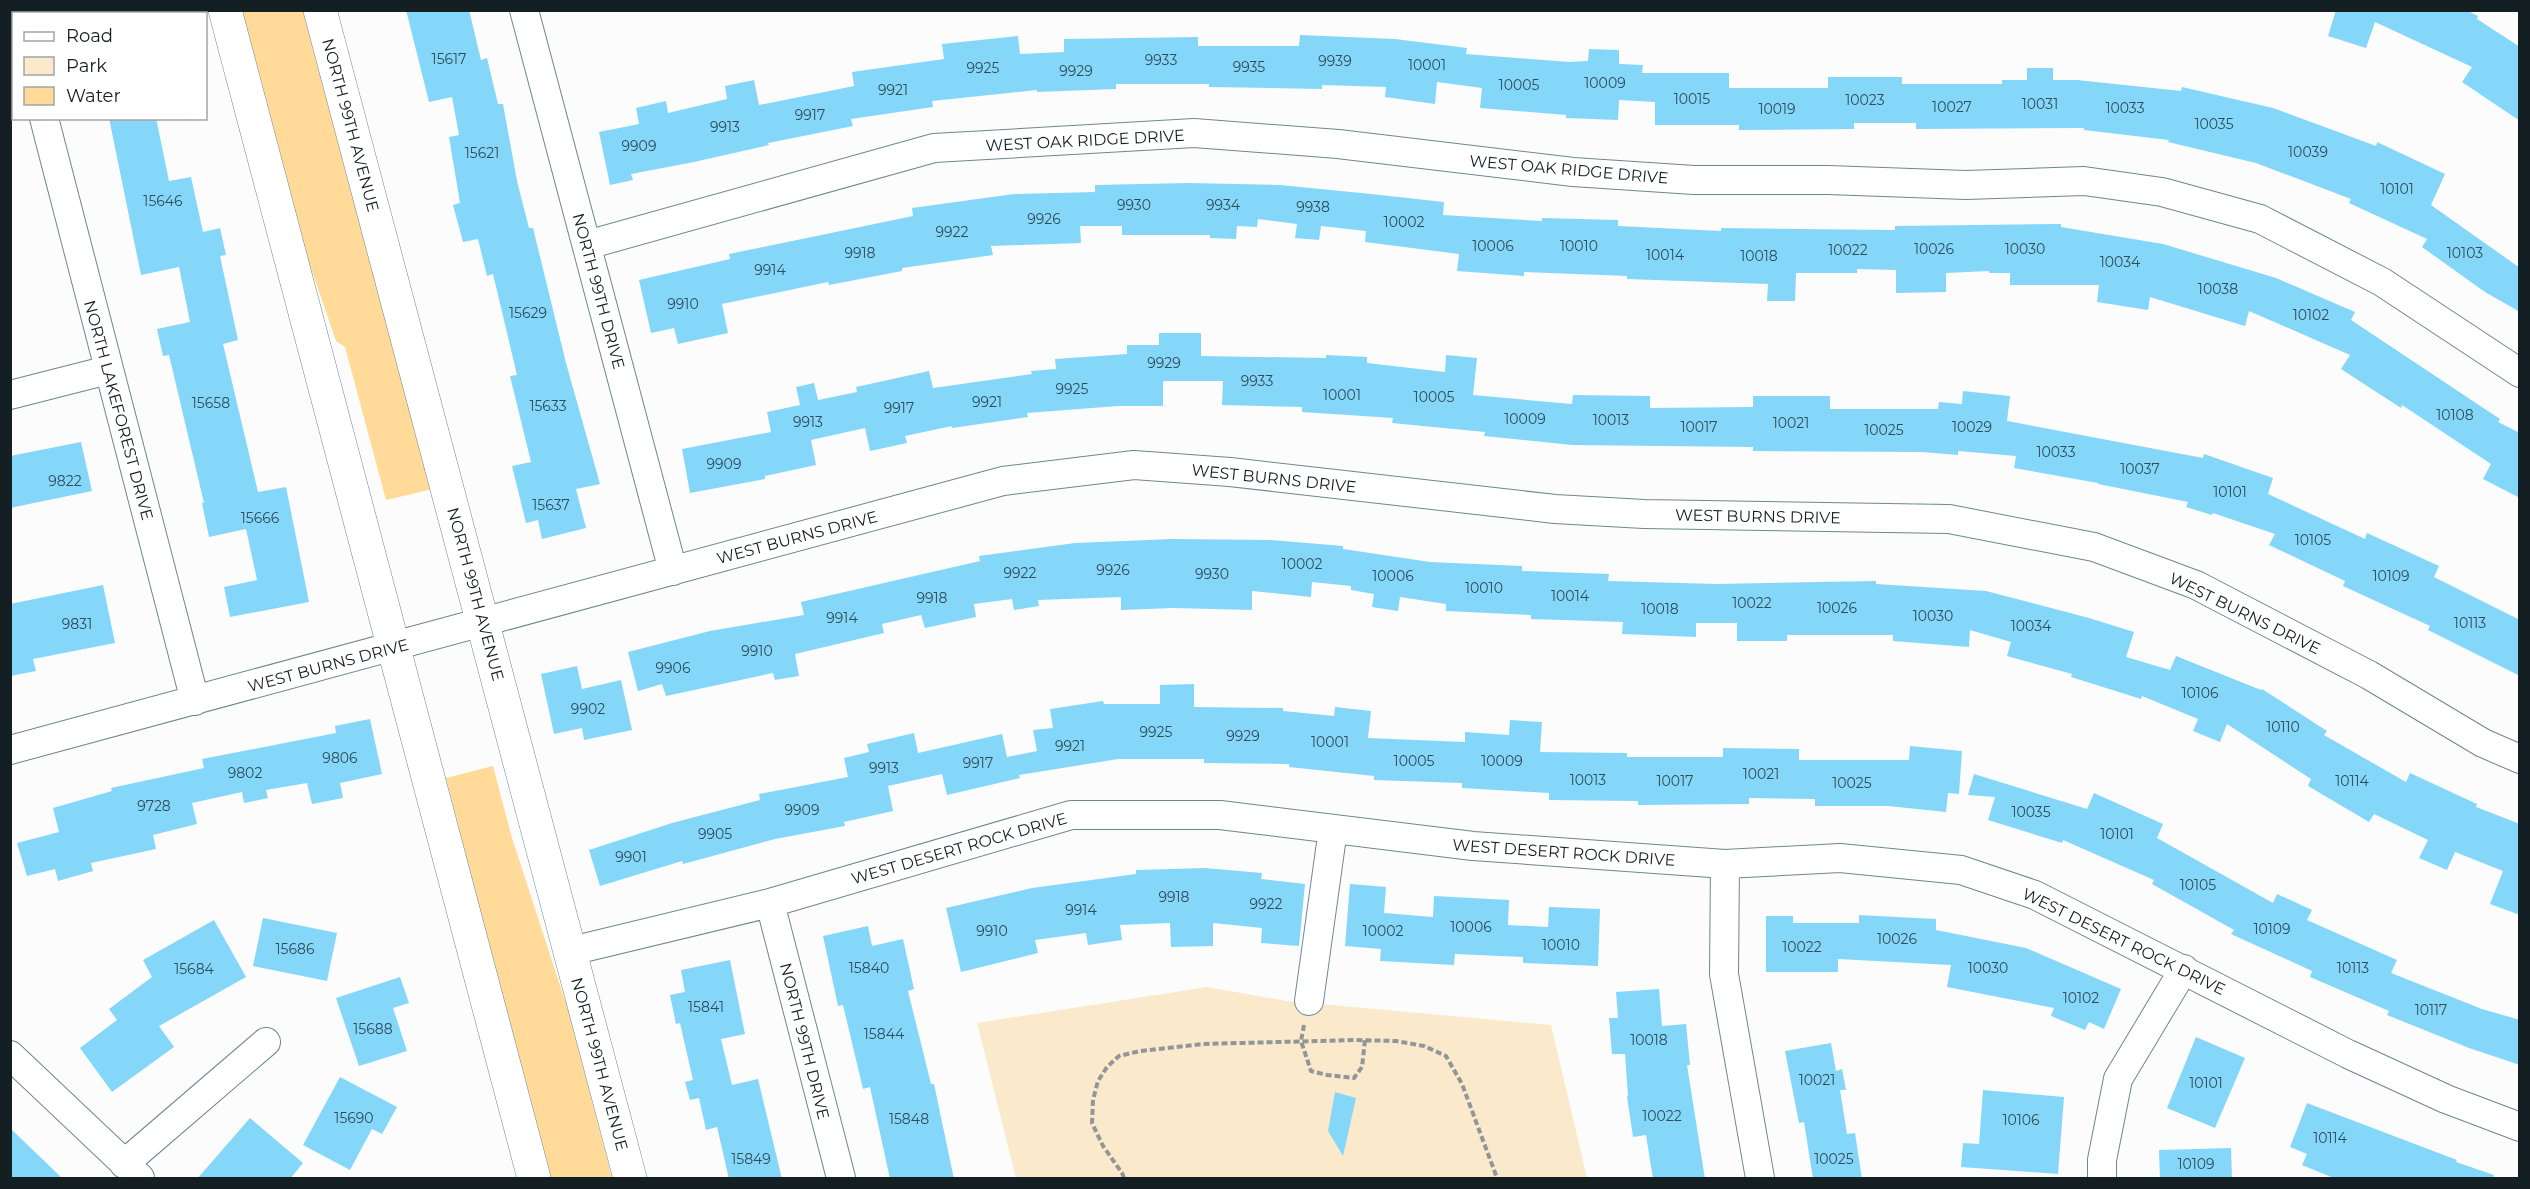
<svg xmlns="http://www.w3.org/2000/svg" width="2530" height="1189" font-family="Montserrat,sans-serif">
	<rect width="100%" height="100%" fill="#fcfcfc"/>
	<path fill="#fae9ca" d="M1207,987L1287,1001L1551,1025L1587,1178H1016L977,1023Z"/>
	<path fill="#ffda98" d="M239,11H303L433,489L386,500L345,347L336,341L298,230Z
		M493,766L512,838L569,1013L612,1178H549L446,778Z"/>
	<path fill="#84d7f9" d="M406,10H469L481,60L487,58L498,104H503L517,181L529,228H533L566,363L600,484L576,489L586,528L542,539L538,520L526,523L512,466L531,462L510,376L517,375L493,274L487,276L478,239L463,242L453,205L460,203L449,137L459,135L452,97L429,102Z
		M2336,10H2466L2478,16L2477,19L2520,47V121L2462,82L2472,67L2375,22L2366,48L2328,36Z
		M1300,35L1395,39L1467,48L1466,54L1569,62L1588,61L1589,49L1619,50V64L1643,65L1642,73H1729V88H1828V77H1902V84H2002V80H2027V68H2053V80H2077L2181,91L2182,87L2273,108L2376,146L2377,142L2445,174L2431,205L2520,268V312L2485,292L2422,247L2427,239L2349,203L2351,199L2256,163L2168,142L2169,140L2084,130V128L1916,129V123H1854V129L1739,130V125H1655V102L1619,100L1618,120L1566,118V115L1480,108L1482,88L1437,82L1435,104L1385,97L1386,87L1322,85V89L1209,87V84H1116V89L1037,92V90L932,101L933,107L851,119L853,126L768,143L769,145L694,162L631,174L633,180L610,185L599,132L639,124L636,108L666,101L668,113L727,99L725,86L754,80L759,105L854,86L852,72L944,59L942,44L1018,36L1020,54L1064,52V39L1198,37V46H1299Z
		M109,118H156L169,181L191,177L203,232L220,228L226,255L220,256L238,340L223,344L258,492L286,487L309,602L230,617L224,587L257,580L246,529L209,537L202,503H204L169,355L163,356L157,329L190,322L179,267L141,275Z
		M1189,183L1280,185L1371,194L1444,202L1443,215L1542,221V218L1618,220V226L1721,231V228L1895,230V226L2061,224V227L2163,244L2276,278L2355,312L2351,320L2500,419L2498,422L2520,433V498L2483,479L2491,464L2402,405L2401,408L2341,369L2350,355L2249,311L2245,326L2150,297L2148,310L2097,302L2099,285H2010V273H1989V271L1946,273V292L1896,293V270L1857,269V273H1796L1795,301H1767L1768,284L1627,279V276L1524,272V276L1457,271L1459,254L1365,242L1366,231L1321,226L1319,240L1295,238L1297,224L1258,219L1257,227L1237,226L1236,239L1210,238V235H1122V226H1080L1081,243L991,246L993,255L902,268V271L829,285L828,282L722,304L728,333L678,344L674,328L651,333L639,280L730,259L729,254L913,216L912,208L1014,194L1095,192V185Z
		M1159,333H1201V356L1326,358V355L1367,357V363L1445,372L1446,355L1477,358L1473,395L1572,404L1573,395L1650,396V408L1753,407V396H1830V409H1938L1939,402L1962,404L1963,391L2010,396L2007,421L2203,458L2204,454L2273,478L2268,494L2365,539L2367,533L2439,566L2434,577L2520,620V676L2428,630L2430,626L2343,586L2345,581L2269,545L2275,534L2213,513L2212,515L2186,507L2188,502L2098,484V483L2014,468L2016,456L1958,451V455L1922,452L1753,451V447L1572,445L1484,436L1485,432L1392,423L1393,418L1302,412V407L1222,405L1223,381H1163V406H1118L1027,413L1028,417L952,428V426L905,436L907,443L870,451L865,428L811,440L816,465L765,476V479L690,493L682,449L771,432L767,412L800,405L796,387L814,383L818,400L857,392L856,387L929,371L933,388L1032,374L1031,371L1056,369L1055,359L1127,354V345H1159Z
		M81,442L92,491L10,508V456Z
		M1172,539L1271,540L1343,546V549L1430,562L1522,566V571L1609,574L1608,581L1717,584L1876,581V584L1986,591L2089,618L2134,632L2126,657L2170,670L2176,656L2261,690L2262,689L2327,731L2324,735L2406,782L2410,773L2477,804L2476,807L2520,824V915L2490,904L2503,871L2455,852L2447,870L2419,858L2428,840L2374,814L2369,822L2308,786L2311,779L2227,724L2220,742L2193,731L2198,719L2142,696L2141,699L2071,677L2072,674L2007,656L2011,642L1970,630L1969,647L1893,641V635H1787V641H1737V623H1696V637L1622,634L1623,622L1531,619V615L1446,611V604L1400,597L1398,611L1372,607L1374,594L1351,590V586L1312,582L1311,597L1252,591V610L1173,608L1121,610V597L1038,600L1039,606L1014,610L1012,599L974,604L976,617L925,628L921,615L882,624L884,633L795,654L799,676L775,680L773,673L666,696L662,684L638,691L628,652L710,631L804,615L801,602L980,561L979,556L1075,543Z
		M103,585L115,643L33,659L36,671L10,676V604Z
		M577,666L582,689L621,680L632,730L584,740L582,728L554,734L541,674Z
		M1194,684V707L1283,708V711L1334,716L1335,707L1371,711L1368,738L1465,742V732L1509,735L1510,720L1542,722L1540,752L1627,753V757H1723V748L1799,749V760H1909L1910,746L1962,751L1959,794L1948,793L1946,812L1888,806H1815V799L1749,798V804L1638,805V801L1549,800V793L1462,788V783L1374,780V776L1289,767V764L1204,763V759H1118L1019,775L1020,778L947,795L942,774L888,786L893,811L844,822L845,826L775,839L683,864L682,861L600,886L589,850L672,823L760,800L759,794L848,777L844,758L869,752L867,744L914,733L918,753L1002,734L1007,757L1037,751L1033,730L1053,728L1050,709L1103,701L1104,704H1160V685Z
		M370,719L382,774L340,783L343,798L312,804L307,783L266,790L268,798L244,803L242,792L192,803L197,824L153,835L156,849L91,863L93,871L58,881L55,869L27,876L17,843L59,832L53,808L112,791L111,788L204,768L202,759L336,733L335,726Z
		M1974,774L2087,809L2094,793L2163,824L2157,838L2273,903L2277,894L2312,910L2307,920L2397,960L2391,973L2482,1009L2520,1020V1065L2469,1048L2387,1015L2389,1011L2310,977L2312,971L2231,934L2234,930L2152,884L2154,880L2063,840L2062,843L1988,820L1995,797L1968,795Z
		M1205,868L1262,873L1261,879L1305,884L1299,946L1261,943L1262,928L1213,923V946L1171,947L1170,923L1120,925L1122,940L1088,945L1086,933L1035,940L1038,953L961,972L946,908L1032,888L1136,874V870Z
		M1350,884L1386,887L1384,913L1433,917L1434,896L1509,900L1508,925L1548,927L1549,907L1600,909L1598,966L1523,963V957L1455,954L1454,965L1380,961L1381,949L1345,946Z
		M1859,915L1936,919V930L2026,948L2121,989L2104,1029L2089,1022L2085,1030L2051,1016L2054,1008L1947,987L1951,965L1838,959V972H1766V916H1793V923H1859Z
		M263,918L337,933L327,981L253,966Z
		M214,920L246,977L159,1026L174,1047L112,1092L80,1048L117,1020L109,1009L152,977L143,960Z
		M868,926L872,946L903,939L914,989L908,991L931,1084H934L954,1179H890L870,1087L863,1089L843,1005L838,1006L823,936Z
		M730,960L745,1034L721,1039L732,1085L758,1079L782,1179H729L717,1127L706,1130L699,1098L690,1100L685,1082L693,1080L680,1023L676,1024L670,995L685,992L681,970Z
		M400,977L409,1003L393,1008L407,1051L359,1066L336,998Z
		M1659,989L1662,1026L1686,1024L1690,1065H1687L1705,1179H1653L1646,1135L1633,1137L1627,1097L1628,1096L1625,1054H1612L1609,1018H1618L1616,992Z
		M2196,1037L2245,1058L2215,1128L2167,1108Z
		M1831,1043L1836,1071L1842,1069L1846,1090H1840L1847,1134L1855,1133L1862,1179H1813L1804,1122L1799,1123L1785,1051Z
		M340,1077L397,1107L382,1134L372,1129L350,1170L303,1145Z
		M1983,1090L2064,1097L2058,1174L1961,1167L1963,1143L1979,1144Z
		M1335,1092L1356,1098L1343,1156L1328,1131Z
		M2307,1103L2457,1160L2456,1162L2494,1175L2493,1179H2336L2302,1165L2307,1154L2290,1147Z
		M250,1118L303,1163L290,1179H197Z
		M10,1128L63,1179H10Z
		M2231,1148L2232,1179H2160L2159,1150Z"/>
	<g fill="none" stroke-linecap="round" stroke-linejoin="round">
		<defs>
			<path id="minor" d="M16,10L17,14
				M524,10L673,571
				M10,59H14
				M44,118L195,701
				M587,245L934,148L1194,133L1338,144L1573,172L1694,180H1828L1966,185L2084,181L2162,192L2260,219L2382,282L2520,373
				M10,395L108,370
				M10,750L1003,481L1134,465L1230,472L1555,509L1644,514L1949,519L2094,547L2196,585L2369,675L2483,743L2520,759
				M1725,864L1724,974L1760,1178
				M770,903L841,1178
				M571,951L770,903L1071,815H1220L1473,846L1725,864L1840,858L1961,870L2035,895L2348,1054L2446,1099L2520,1127
				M1309,1001L1333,829
				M10,1055L140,1178
				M124,1164L266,1042
				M2102,1178V1160L2118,1079L2184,969"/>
			<path id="major" d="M225,10L534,1178
				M320,10L630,1178"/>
		</defs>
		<use href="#minor" stroke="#6c8793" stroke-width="30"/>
		<use href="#major" stroke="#6c8793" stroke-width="34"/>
		<path stroke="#919698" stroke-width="4" stroke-dasharray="6 3" stroke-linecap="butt" d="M1304,1025L1301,1041L1311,1071L1327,1075L1354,1078L1362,1067L1365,1040
			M1124,1178L1122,1173L1103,1146L1092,1123L1093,1100L1098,1081L1107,1067L1119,1056L1140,1051L1203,1044L1356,1040L1396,1041L1424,1046L1446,1056L1462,1084L1497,1178"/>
		<use href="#minor" stroke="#fff" stroke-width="28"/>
		<use href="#major" stroke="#fff" stroke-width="33"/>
	</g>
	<g text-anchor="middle" stroke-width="4.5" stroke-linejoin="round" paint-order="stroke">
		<g font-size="14" fill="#304d59">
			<text x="449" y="64">15617</text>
			<text x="1161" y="65">9933</text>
			<text x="1335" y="66">9939</text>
			<text x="1427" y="70">10001</text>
			<text x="1249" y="72">9935</text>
			<text x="983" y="73">9925</text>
			<text x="1076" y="76">9929</text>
			<text x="1605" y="88">10009</text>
			<text x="1519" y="90">10005</text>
			<text x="893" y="95">9921</text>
			<text x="1692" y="104">10015</text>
			<text x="1865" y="105">10023</text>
			<text x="2040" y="109">10031</text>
			<text x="1952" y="112">10027</text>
			<text x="2125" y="113">10033</text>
			<text x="1777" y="114">10019</text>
			<text x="810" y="120">9917</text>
			<text x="2214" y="129">10035</text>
			<text x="725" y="132">9913</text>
			<text x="639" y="151">9909</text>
			<text x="2308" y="157">10039</text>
			<text x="482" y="158">15621</text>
			<text x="2397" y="194">10101</text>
			<text x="163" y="206">15646</text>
			<text x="1134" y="210">9930</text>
			<text x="1223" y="210">9934</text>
			<text x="1313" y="212">9938</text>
			<text x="1044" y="224">9926</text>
			<text x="1404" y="227">10002</text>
			<text x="952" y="237">9922</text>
			<text x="1493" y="251">10006</text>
			<text x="1579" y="251">10010</text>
			<text x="1934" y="254">10026</text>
			<text x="2025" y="254">10030</text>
			<text x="1848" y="255">10022</text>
			<text x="860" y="258">9918</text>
			<text x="2465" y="258">10103</text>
			<text x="1665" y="260">10014</text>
			<text x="1759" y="261">10018</text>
			<text x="2120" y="267">10034</text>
			<text x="770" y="275">9914</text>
			<text x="2218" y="294">10038</text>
			<text x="683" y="309">9910</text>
			<text x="528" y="318">15629</text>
			<text x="2311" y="320">10102</text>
			<text x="1164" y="368">9929</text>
			<text x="1257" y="386">9933</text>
			<text x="1072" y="394">9925</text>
			<text x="1342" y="400">10001</text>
			<text x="1434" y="402">10005</text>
			<text x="987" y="407">9921</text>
			<text x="211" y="408">15658</text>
			<text x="548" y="411">15633</text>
			<text x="899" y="413">9917</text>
			<text x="2455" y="420">10108</text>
			<text x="1525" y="424">10009</text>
			<text x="1611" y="425">10013</text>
			<text x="808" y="427">9913</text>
			<text x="1791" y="428">10021</text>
			<text x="1699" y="432">10017</text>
			<text x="1972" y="432">10029</text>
			<text x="1884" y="435">10025</text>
			<text x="2056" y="457">10033</text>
			<text x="724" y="469">9909</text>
			<text x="2140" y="474">10037</text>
			<text x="65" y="486">9822</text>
			<text x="2230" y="497">10101</text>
			<text x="551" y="510">15637</text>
			<text x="260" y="523">15666</text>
			<text x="2313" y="545">10105</text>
			<text x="1302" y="569">10002</text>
			<text x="1113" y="575">9926</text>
			<text x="1020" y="578">9922</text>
			<text x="1212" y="579">9930</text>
			<text x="1393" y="581">10006</text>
			<text x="2391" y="581">10109</text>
			<text x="1484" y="593">10010</text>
			<text x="1570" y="601">10014</text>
			<text x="932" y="603">9918</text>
			<text x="1752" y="608">10022</text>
			<text x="1837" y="613">10026</text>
			<text x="1660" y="614">10018</text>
			<text x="1933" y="621">10030</text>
			<text x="842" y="623">9914</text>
			<text x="2470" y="628">10113</text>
			<text x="77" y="629">9831</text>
			<text x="2031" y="631">10034</text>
			<text x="757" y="656">9910</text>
			<text x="673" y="673">9906</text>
			<text x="2200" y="698">10106</text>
			<text x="588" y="714">9902</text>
			<text x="2283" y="732">10110</text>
			<text x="1156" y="737">9925</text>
			<text x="1243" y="741">9929</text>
			<text x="1330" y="747">10001</text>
			<text x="1070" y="751">9921</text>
			<text x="340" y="763">9806</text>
			<text x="1414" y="766">10005</text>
			<text x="1502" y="766">10009</text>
			<text x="978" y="768">9917</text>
			<text x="884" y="773">9913</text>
			<text x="245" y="778">9802</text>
			<text x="1761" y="779">10021</text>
			<text x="1588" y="785">10013</text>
			<text x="1675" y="786">10017</text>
			<text x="2352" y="786">10114</text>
			<text x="1852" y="788">10025</text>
			<text x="154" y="811">9728</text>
			<text x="802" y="815">9909</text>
			<text x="2031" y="817">10035</text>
			<text x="715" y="839">9905</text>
			<text x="2117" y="839">10101</text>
			<text x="631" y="862">9901</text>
			<text x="2198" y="890">10105</text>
			<text x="1174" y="902">9918</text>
			<text x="1266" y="909">9922</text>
			<text x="1081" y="915">9914</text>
			<text x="1471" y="932">10006</text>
			<text x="2272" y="934">10109</text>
			<text x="992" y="936">9910</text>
			<text x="1383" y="936">10002</text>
			<text x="1897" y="944">10026</text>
			<text x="1561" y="950">10010</text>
			<text x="1802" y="952">10022</text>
			<text x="295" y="954">15686</text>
			<text x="869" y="973">15840</text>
			<text x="1988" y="973">10030</text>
			<text x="2353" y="973">10113</text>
			<text x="194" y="974">15684</text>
			<text x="2081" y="1003">10102</text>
			<text x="706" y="1012">15841</text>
			<text x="2431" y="1015">10117</text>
			<text x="373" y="1034">15688</text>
			<text x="884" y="1039">15844</text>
			<text x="1649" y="1045">10018</text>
			<text x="1817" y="1085">10021</text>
			<text x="2206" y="1088">10101</text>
			<text x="1662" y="1121">10022</text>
			<text x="354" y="1123">15690</text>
			<text x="909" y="1124">15848</text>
			<text x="2021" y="1125">10106</text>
			<text x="2330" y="1143">10114</text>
			<text x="751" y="1164">15849</text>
			<text x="1834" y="1164">10025</text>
			<text x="2196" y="1169">10109</text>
		</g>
		<g font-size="16" fill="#141f24" stroke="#fff">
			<text transform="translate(351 125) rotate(75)" y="6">NORTH 99TH AVENUE</text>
			<text transform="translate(1085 140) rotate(-3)" y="6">WEST OAK RIDGE DRIVE</text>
			<text transform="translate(1569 169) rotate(5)" y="6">WEST OAK RIDGE DRIVE</text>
			<text transform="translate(599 291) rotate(75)" y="6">NORTH 99TH DRIVE</text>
			<text transform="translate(119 410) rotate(75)" y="6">NORTH LAKEFOREST DRIVE</text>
			<text transform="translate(1274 478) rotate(6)" y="6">WEST BURNS DRIVE</text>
			<text transform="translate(1758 516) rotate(1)" y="6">WEST BURNS DRIVE</text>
			<text transform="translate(797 537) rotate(-15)" y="6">WEST BURNS DRIVE</text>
			<text transform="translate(476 594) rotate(75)" y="6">NORTH 99TH AVENUE</text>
			<text transform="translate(2245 613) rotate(26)" y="6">WEST BURNS DRIVE</text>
			<text transform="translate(328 665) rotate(-15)" y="6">WEST BURNS DRIVE</text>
			<text transform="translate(959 848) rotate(-16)" y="6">WEST DESERT ROCK DRIVE</text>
			<text transform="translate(1564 852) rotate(4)" y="6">WEST DESERT ROCK DRIVE</text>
			<text transform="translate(2124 941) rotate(26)" y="6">WEST DESERT ROCK DRIVE</text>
			<text transform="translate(805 1041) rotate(76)" y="6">NORTH 99TH DRIVE</text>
			<text transform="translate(600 1064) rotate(75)" y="6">NORTH 99TH AVENUE</text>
		</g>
	</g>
	<rect width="2530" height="1189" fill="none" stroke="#141f24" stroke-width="24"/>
	<rect x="12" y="12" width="195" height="108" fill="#ffffff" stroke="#a1a5a7" stroke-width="1.5"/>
	<rect x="24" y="32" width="30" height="9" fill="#ffffff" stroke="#a1a5a7" stroke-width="1.5"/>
	<text x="66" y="42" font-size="18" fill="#141f24">Road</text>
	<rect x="24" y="57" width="30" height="18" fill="#fae9ca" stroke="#a1a5a7" stroke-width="1.5"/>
	<text x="66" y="72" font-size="18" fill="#141f24">Park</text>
	<rect x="24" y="87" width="30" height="18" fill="#ffda98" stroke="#a1a5a7" stroke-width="1.5"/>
	<text x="66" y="102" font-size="18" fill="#141f24">Water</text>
</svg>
